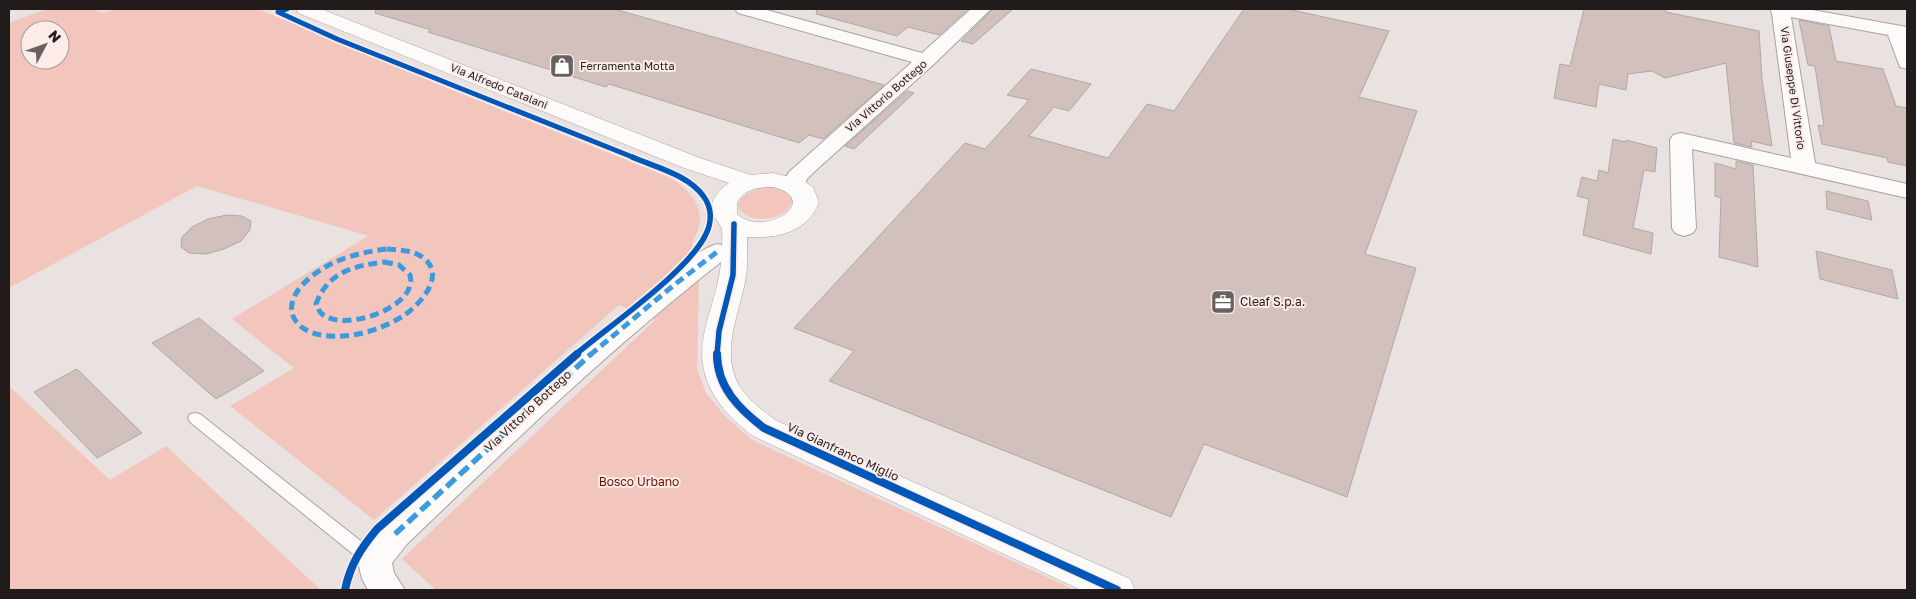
<svg xmlns="http://www.w3.org/2000/svg" width="1916" height="599" font-family="'Golos Text',sans-serif">
	<rect width="100%" height="100%" fill="#eae2e0"/>
	<path fill="#f2c6bc" fill-rule="evenodd" d="M47,9H92L103,13L115,9H258L435,83L671,178C695,194 710,214 692,242L699,281L697,369L706,393L724,415L752,440L1075,590H436L402,559L655,320L619,305L374,520L230,406L294,368L232,319L368,236L393,243L197,186L9,288V23ZM30,30H60V60H30Z
		M768,186L785,190L793,200C788,218 758,225 743,213C726,199 758,188 768,186Z
		M9,386L110,480L166,446L321,590H9Z"/>
	<path fill="#d2c0bc" stroke="#afa8a7" d="M376,9H614L884,85L823,139L809,135L799,143L609,84L606,87L428,32L431,30L375,13Z
		M817,9H968L939,35L908,27L897,36L816,14Z
		M993,9H1013L973,44L961,41Z
		M1244,9H1287L1389,31L1359,97L1417,111L1365,254L1416,268L1347,497L1204,444L1171,517L829,381L854,351L794,328L965,143L985,149L1029,100L1007,95L1031,69L1091,84L1069,111L1054,107L1029,136L1108,158L1147,104L1174,111Z
		M1584,9H1666V12L1759,31L1762,80L1772,146L1751,141L1752,147L1734,143L1726,63L1665,78L1652,71L1628,74L1626,90L1599,84L1596,107L1554,98L1560,64L1570,66Z
		M1799,20L1829,26L1836,61L1883,69L1896,106L1907,108V166L1888,162L1887,158L1822,144L1818,125L1824,126L1815,66L1808,65Z
		M907,91L914,93L854,149L845,146Z
		M1613,139L1626,142V140L1657,148L1655,172L1644,170L1633,228L1653,233L1651,254L1583,235L1589,199L1577,196L1582,177L1597,181L1599,170L1608,173Z
		M1736,161L1753,165L1758,267L1719,257L1721,198L1715,196V163L1736,169Z
		M1826,191L1868,201L1872,220L1827,209Z
		M227,215L242,216L251,221L250,230L241,241L224,249L206,254L189,253L181,247L182,237L192,227L208,219Z
		M1816,251L1892,270L1898,299L1820,279Z
		M199,318L264,371L216,399L152,343Z
		M77,369L142,433L97,458L34,392Z"/>
	<g fill="none" stroke-linecap="round" stroke-linejoin="round">
		<defs>
			<path id="lane" d="M195,413L200,414L381,557L383,562L381,567L375,569L369,567L190,422L188,418L190,414Z"/>
			<path id="street" d="M735,9H763L922,53L971,9H991L934,64L815,171L807,179L803,190L795,192L787,190L783,185L788,173L912,62L738,13Z
				M1770,9H1807L1907,27V69L1900,67L1888,35L1791,17L1815,163L1907,184V198L1692,149L1696,228L1693,233L1684,236L1675,233L1672,228L1670,140L1673,135L1681,133L1791,158L1772,13Z
				M717,244L726,246L729,252L726,258C613,346 510,445 407,544L392,563L394,573L405,590H368L362,579L358,562L373,536L383,524C470,446 555,366 646,294C664,280 696,250 717,244Z"/>
			<path id="secondary" d="M296,9H321L700,158L751,175L773,173L802,180L813,187L819,202C808,232 777,239 747,237C747,250 748,263 746,276C741,311 719,350 739,385C747,399 762,410 775,420L1130,579L1135,590H1081L753,436C732,420 712,400 705,374C694,336 719,299 721,261C721,253 724,234 721,227C720,223 715,219 713,214C707,202 720,189 729,183L684,168L298,13ZM773,187C824,200 764,239 737,214V203C744,189 759,187 773,187Z"/>
		</defs>
		<use href="#lane" stroke="#a8a2a0" stroke-width="2"/>
		<use href="#street" stroke="#a8a2a0" stroke-width="2"/>
		<use href="#secondary" stroke="#a8a2a0" stroke-width="1"/>
		<use href="#lane" fill="#fcfbfa" fill-rule="evenodd"/>
		<use href="#street" fill="#fcfbfa" fill-rule="evenodd"/>
		<use href="#secondary" fill="#fcfbfa" fill-rule="evenodd"/>
		<path stroke="#3c9bdf" stroke-width="5" stroke-dasharray="9 5" stroke-linecap="butt" d="M387,249C397,250 408,250 417,254C450,270 423,303 403,316C386,327 363,335 343,336C293,340 271,305 316,273C337,258 362,252 387,249Z
			M384,262L399,265L410,275C419,307 344,333 322,314C319,312 318,307 316,304C328,272 353,266 384,262Z
			M590,355L674,285L717,252"/>
		<path stroke="#3c9bdf" stroke-width="5.5" stroke-dasharray="12 5.5" stroke-linecap="butt" d="M395,534L591,354"/>
		<defs>
			<path id="cycleway-far2" d="M287,9L278,12L337,39L635,158"/>
			<path id="cycleway-far1" d="M575,355C609,326 689,271 706,234C712,222 712,208 704,197C689,175 655,167 632,157
				M717,355L719,331L733,275L734,224"/>
			<path id="cycleway" d="M717,354C717,387 739,409 764,428L1117,590
				M345,590C350,565 361,548 377,529L577,354"/>
		</defs>
		<use href="#cycleway-far2" stroke="#fbece9" stroke-width="8"/>
		<use href="#cycleway-far1" stroke="#fbece9" stroke-width="9"/>
		<use href="#cycleway" stroke="#fbece9" stroke-width="11"/>
		<use href="#cycleway-far2" stroke="#0057b8" stroke-width="5"/>
		<use href="#cycleway-far1" stroke="#0057b8" stroke-width="5.5"/>
		<use href="#cycleway" stroke="#0057b8" stroke-width="8"/>
	</g>
	<defs>
		<symbol id="shop-square" viewBox="-11 -11 22 22"><rect x="-9" y="-9" width="18" height="18" rx="4" fill="#676160" stroke="#fbece9"/><path d="M-5-2.5h2.3a2.7 3.5 0 0 1 5.4 0H5L5.5 6h-11ZM-1.5-2.5h3a1.5 2.3 0 0 0-3 0Z" fill="#fff"/></symbol>
		<symbol id="office-square" viewBox="-11 -11 22 22"><rect x="-9" y="-9" width="18" height="18" rx="4" fill="#676160" stroke="#fbece9"/><path d="M-6-3h4V-5.5h4V-3h4V5H-6ZM-1-4.5V-3h2v-1.5ZM-6 0V1H6V0Z" fill="#fff"/></symbol>
	</defs>
	<g fill-rule="evenodd">
		<use href="#shop-square" x="548" y="52" width="28" height="28"/>
		<use href="#office-square" x="1209" y="288" width="28" height="28"/>
	</g>
	<g text-anchor="middle" stroke-width="4" stroke-linejoin="round" paint-order="stroke">
		<g font-size="11" fill="#211c1b" stroke="#fbece9" text-anchor="start">
			<text x="580" y="70">Ferramenta Motta</text>
		</g>
		<g font-size="11" fill="#211c1b" stroke="#fbece9">
			<text transform="translate(499 86) rotate(22)" y="4">Via Alfredo Catalani</text>
			<text transform="translate(1793 88) rotate(82)" y="4">Via Giuseppe Di Vittorio</text>
			<text transform="translate(886 96) rotate(-41)" y="4">Via Vittorio Bottego</text>
		</g>
		<g font-size="12" fill="#211c1b" stroke="#fbece9" text-anchor="start">
			<text x="1240" y="306">Cleaf S.p.a.</text>
		</g>
		<g font-size="12" fill="#211c1b" stroke="#fbece9">
			<text transform="translate(528 411) rotate(-43)" y="4">Via Vittorio Bottego</text>
			<text transform="translate(843 452) rotate(25)" y="4">Via Gianfranco Miglio</text>
		</g>
		<g font-size="12" fill="#6b1101" stroke="#fbece9">
			<text x="639" y="486">Bosco Urbano</text>
		</g>
	</g>
	<rect width="1916" height="599" fill="none" stroke="#211c1b" stroke-width="20"/>
	<g transform="translate(45 45) rotate(49)"><circle r="24" fill="#fbece9" stroke="#a49997"/>
	<path d="M0-4L9 19L0 12L-9 19Z" fill="#676160"/>
	<text y="-8" font-size="14" font-weight="bold" text-anchor="middle" fill="#211c1b">N</text>
	</g>
</svg>
